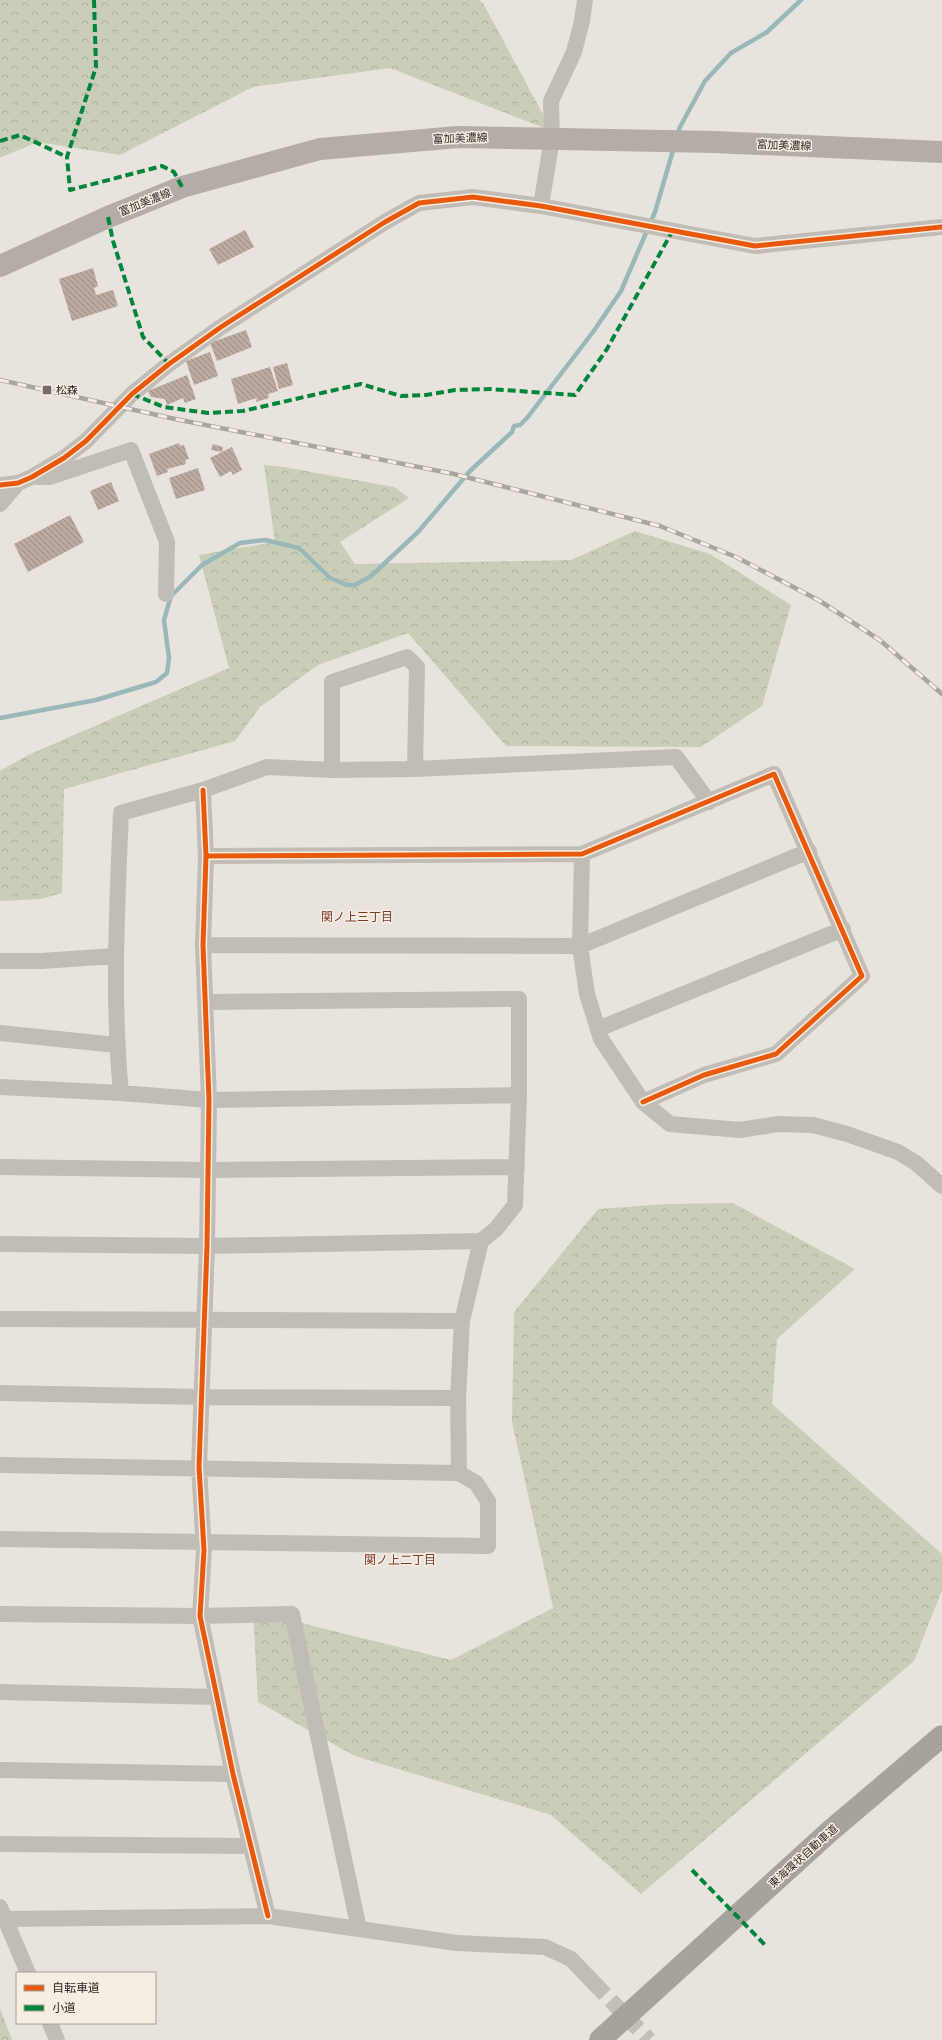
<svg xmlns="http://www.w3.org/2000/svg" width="942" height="2040" font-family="Roboto,'Noto Sans JP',sans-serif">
	<defs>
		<pattern id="forest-crowns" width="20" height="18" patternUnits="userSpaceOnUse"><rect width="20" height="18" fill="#caceb8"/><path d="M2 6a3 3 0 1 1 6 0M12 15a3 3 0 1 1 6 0" fill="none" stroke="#aeb19e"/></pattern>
		<pattern id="building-back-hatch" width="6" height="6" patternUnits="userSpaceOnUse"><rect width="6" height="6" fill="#bca9a0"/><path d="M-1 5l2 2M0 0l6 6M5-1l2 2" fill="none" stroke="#998a82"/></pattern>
	</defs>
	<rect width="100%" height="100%" fill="#e9e3dd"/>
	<path fill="url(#forest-crowns)" d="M0,0H479L483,3L552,131L390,68L253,87L120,155L37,142L0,158Z
		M264,465L284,467L394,487L409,498L340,542L355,564L571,560L635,531L710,554L791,605L762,706L701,747L506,746L408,633L318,665L260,707L235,741L64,789L62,893L41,899L0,901V771L28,755L229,668L199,555L275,542Z
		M733,1203L855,1269L777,1339L772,1404L942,1554V1590L914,1661L641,1894L551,1815L355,1756L258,1702L253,1611L451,1660L553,1608L512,1422L514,1312L598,1209L666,1204Z
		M0,2008L12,2040H0Z"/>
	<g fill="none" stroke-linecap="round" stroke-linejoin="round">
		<path stroke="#9bb8b9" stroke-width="4.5" d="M677,136L680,127L705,81L731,53L767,32L801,0
			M0,718L96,700L156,682L167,673L169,658L164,620L171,596L202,565L240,543L265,540L299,548L330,578L347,585H355L371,576L418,532L470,471L512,432L514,426L520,425L527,418L593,332L621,291L655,212L674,147"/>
	</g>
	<path fill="url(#building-back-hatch)" d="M245,230L254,247L218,265L209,249Z
		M93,268L98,286L94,288L96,295L113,290L118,306L72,321L59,279Z
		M246,330L252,347L217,361L210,343Z
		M210,352L218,376L194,385L186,361Z
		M287,363L293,385L279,389L273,367Z
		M270,367L278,391L268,394L269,398L256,402L257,398L238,404L231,379Z
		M187,375L196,399L185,403L183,398L167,405L165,399L151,397L148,391Z
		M179,443L180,446L184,445L189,459L185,460L186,464L167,469L168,472L157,476L149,454Z
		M213,444L223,447L222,452L211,450Z
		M232,447L242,470L233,475L231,471L220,477L210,458Z
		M198,468L205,490L176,499L169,478Z
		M111,482L119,501L98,510L90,491Z
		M70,515L84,542L28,572L14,544Z"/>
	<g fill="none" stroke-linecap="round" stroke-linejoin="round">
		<path stroke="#c4beb8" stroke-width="16" stroke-dasharray="16 8" stroke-linecap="butt" d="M594,1983L649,2040"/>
		<path stroke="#c2bcb6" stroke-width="16" d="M541,206L552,138L551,101L574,52L582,21L585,0
			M38,477H50L131,450L167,542L166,594
			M0,485L18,483L32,477L64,458L86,441L132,394L169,364L221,327L385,222L419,203L473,197L541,206L755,246L942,227
			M0,504L18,483
			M332,770V682L407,657L417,667L415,769
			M203,790L206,856L203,945L209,1100L207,1246L199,1467L204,1550L200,1616L233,1774L268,1916
			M582,854L580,946L587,994L601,1039L643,1102L670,1124L740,1130L778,1124L813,1125L847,1134L898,1152L916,1163L942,1186
			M206,856L582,854L774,774L862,976L776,1054L704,1075L643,1102
			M203,945L580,946L809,851
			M0,961H41L116,956
			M598,1029L843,929
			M0,1033L116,1045
			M0,1087L121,1093L209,1100L519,1095
			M121,1093C112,1000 117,906 121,813L203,790L267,767L332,770L415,769L676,757L709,802
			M0,1167L208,1170L517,1167
			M0,1244L207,1246L481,1241L496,1229L515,1205L519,1095V999L206,1002
			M0,1319L462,1321
			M0,1393L202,1397L458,1398
			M0,1465L459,1473L458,1398L462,1321L481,1241
			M0,1539L488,1546V1501L476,1483L459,1473
			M0,1614L200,1616L292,1614L359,1929
			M0,1692L217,1697
			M0,1770L233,1774
			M0,1844L251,1846
			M0,1907L28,1973
			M5,1919L268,1916L457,1943L545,1947L571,1959L594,1983
			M50,2023L57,2040"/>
		<path stroke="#b3aca7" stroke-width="22" d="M0,266L108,217L182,187L320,149L458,137L714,142L942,152"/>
		<path stroke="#a8a29c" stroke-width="22" d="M600,2040L829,1832L942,1736"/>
		<defs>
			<path id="rail" d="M0,380L175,419L454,474L660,526L736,557L820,601L881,641L942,694"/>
		</defs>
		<use href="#rail" stroke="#a9a5a1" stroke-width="4.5"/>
		<use href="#rail" stroke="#f7eee3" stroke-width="3" stroke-dasharray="9" stroke-linecap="butt"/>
		<path stroke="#00873e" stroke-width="4" stroke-dasharray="8 4" stroke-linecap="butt" d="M94,0L96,67L67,157L70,190L162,166L174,172L182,187
			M0,141L20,135L67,157
			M108,217L113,241L143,337L169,364
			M132,394L164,407L208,413L243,411L361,384L401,396L426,395L455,390L490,389L575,395L607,349L673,230
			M692,1870L767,1947"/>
		<defs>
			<path id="cycleway" d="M0,485L18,483L32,477L64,458L86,441L132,394L169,364L221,327L385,222L419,203L473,197L541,206L755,246L942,227
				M203,790L206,856L203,945L209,1100L207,1246L199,1467L204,1550L200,1616L233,1774L268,1916
				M206,856L582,854L774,774L862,976L776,1054L704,1075L643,1102"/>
		</defs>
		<use href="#cycleway" stroke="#f7eee3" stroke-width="8"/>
		<use href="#cycleway" stroke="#e8590c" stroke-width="5"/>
	</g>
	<rect fill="#726b66" stroke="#f7eee3" stroke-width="1.5" x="42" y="385" width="10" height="10" rx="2"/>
	<g text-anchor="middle" stroke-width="3" stroke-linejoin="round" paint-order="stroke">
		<g font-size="11" fill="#322a26" stroke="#f7eee3">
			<text transform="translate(460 138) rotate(-2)" y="4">富加美濃線</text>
			<text transform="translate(784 145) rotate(2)" y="4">富加美濃線</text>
			<text transform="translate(145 202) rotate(-22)" y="4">富加美濃線</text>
			<text transform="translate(803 1856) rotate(-42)" y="4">東海環状自動車道</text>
		</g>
		<g font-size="11" fill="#322a26" stroke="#f7eee3" text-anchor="start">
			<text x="56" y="394">松森</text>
		</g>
		<g font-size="12" fill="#7a3b25" stroke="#f7eee3">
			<text x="357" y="921">関ノ上三丁目</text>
			<text x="400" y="1564">関ノ上二丁目</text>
		</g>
	</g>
	<rect x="16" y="1972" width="140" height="52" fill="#f7eee3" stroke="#a8a097"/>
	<rect x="24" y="1985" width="20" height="6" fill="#e8590c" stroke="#a8a097"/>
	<text x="52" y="1992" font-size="12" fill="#322a26">自転車道</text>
	<rect x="24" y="2005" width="20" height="6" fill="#00873e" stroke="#a8a097"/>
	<text x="52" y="2012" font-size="12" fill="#322a26">小道</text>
</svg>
